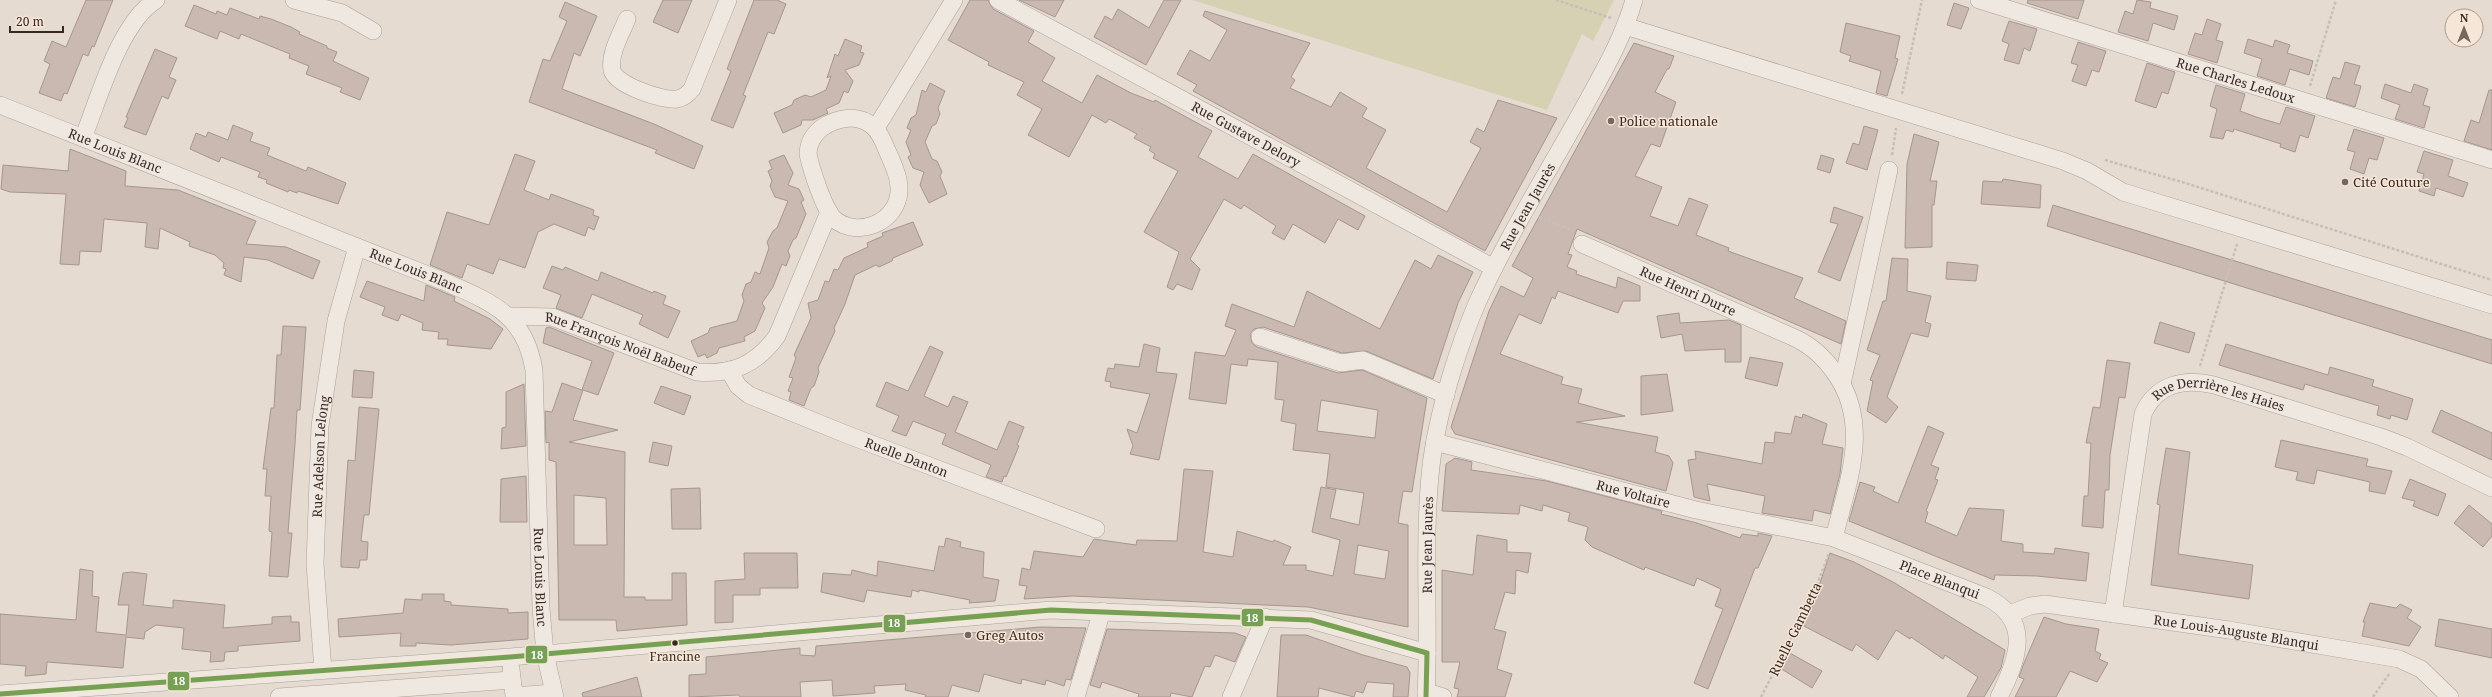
<svg xmlns="http://www.w3.org/2000/svg" width="2492" height="697" font-family="'Noto Serif',serif">
	<rect width="100%" height="100%" fill="#e5dbd0"/>
	<path fill="#d7d1b3" d="M1192,0H1614L1593,41L1582,34L1547,110Z"/>
	<path fill="#c9b9b1" stroke="#a6968f" fill-rule="evenodd" d="M86,0H113L94,47L92,46L88,56L83,54L67,94L64,93L61,101L39,93L50,64L44,61L52,41L66,47Z
		M663,0H692L678,33L653,22Z
		M754,0H777L786,4L774,34L768,32L743,95L746,96L733,128L711,120L731,71L727,69Z
		M970,0H988L993,9L1034,31L1028,42L1055,58L1042,81L1082,103L1097,75L1131,93L1154,102L1155,100L1212,131L1198,157L1238,179L1253,154L1365,216L1358,230L1338,219L1325,243L1293,224L1284,240L1272,233L1276,226L1244,205L1241,209L1224,199L1190,259L1200,269L1192,290L1177,284L1173,290L1167,287L1179,252L1144,232L1178,171L1153,158L1155,154L1149,150L1151,147L1134,138L1137,134L1109,119L1106,123L1092,115L1069,157L1028,135L1042,109L1017,95L1024,82L988,65L989,62L948,40Z
		M1019,0H1064L1055,17Z
		M1164,0H1181L1146,65L1094,37L1105,16L1112,20L1118,9L1149,28Z
		M2028,0H2084L2078,19L2027,3Z
		M2137,0L2151,2L2150,8L2178,16L2174,30L2153,23L2148,41L2118,32L2125,11L2133,14Z
		M565,2L597,16L580,56L574,53L562,89L654,124L703,146L694,169L655,153L657,150L529,102L543,59L550,61L567,21L559,17Z
		M1954,3L1969,8L1961,29L1947,25Z
		M194,5L216,14L217,11L227,15L230,8L259,19L260,16L271,19L291,27L300,32L299,34L327,46V48L337,52L333,61L369,78L360,100L340,92L342,88L306,74L309,66L289,58L290,54L241,34L239,39L220,31L217,39L185,26Z
		M1205,11L1310,43L1291,77L1295,80L1290,88L1331,107L1340,92L1367,108L1362,117L1386,130L1366,168L1447,212L1481,148L1470,142L1477,128L1484,132L1498,100L1557,118L1485,251L1193,91L1197,85L1177,74L1190,50L1210,61L1227,30L1203,16Z
		M2207,19L2221,24L2216,40L2223,42L2217,63L2188,54L2195,33L2202,35Z
		M2009,21L2037,29L2030,51L2024,48L2019,64L2004,60L2009,44L2002,41Z
		M1846,23L1900,36L1895,58L1898,59L1887,96L1876,93L1881,71L1849,61L1851,56L1840,52Z
		M845,39L862,46L860,52L864,53L859,65L845,70L853,81L848,93L844,91L839,103L826,109L828,113L813,120H802L801,125L783,133L774,113L792,105L794,100L805,95L811,97L826,90L831,76L827,78L835,54L838,56Z
		M2248,39L2273,47L2275,40L2290,45L2287,53L2313,61L2309,75L2290,69L2285,85L2257,76L2262,59L2244,53Z
		M2078,42L2106,51L2099,72L2092,70L2086,86L2072,81L2078,65L2071,63Z
		M1634,43L1674,56L1669,69H1667L1655,92L1676,102L1660,147L1651,144L1635,176L1662,187L1650,216L1678,226L1689,198L1708,205L1696,235L1729,248L1728,251L1803,278L1794,298L1846,321L1841,344L1577,229L1568,254L1572,255L1567,267L1577,271L1576,274L1616,288L1618,277L1640,286V301H1623L1618,313L1558,291L1555,299L1552,297L1541,324L1519,314L1500,354L1563,377L1561,384L1582,389L1578,403L1625,416L1576,422L1658,437L1655,452L1669,456L1673,463L1666,491L1455,434L1451,427L1489,311L1501,286L1524,297L1533,278L1512,266Z
		M155,49L177,58L169,77L176,80L168,99L162,96L146,135L124,127L128,118L126,117Z
		M2345,62L2360,66L2354,84L2361,86L2355,107L2326,98L2333,77L2340,79Z
		M2147,63L2175,72L2168,94L2162,92L2156,108L2135,101Z
		M930,83L945,91L938,108L940,114L936,124L932,126L925,142L932,159L937,161L942,172L940,176L947,194L929,203L920,185L924,172L913,168L908,157L911,155L906,142L911,130L907,128L911,118L916,115L922,90L926,92Z
		M2385,84L2411,93L2414,84L2428,89L2423,105L2430,107L2424,128L2395,119L2400,105L2381,98Z
		M2216,85L2245,94L2240,111L2259,118L2280,124L2286,107L2315,116L2308,138L2300,135L2295,152L2280,147L2281,144L2234,129L2233,132L2226,130L2223,139L2210,137L2217,109L2210,106Z
		M2489,90H2492V150L2464,141L2471,120L2479,123Z
		M233,125L253,133L250,141L270,148L267,155L306,171L308,167L346,183L338,204L298,191L297,193L289,190L288,192L266,183L267,180L258,177L260,172L221,157L219,162L190,149L196,133L206,137L208,132L228,140Z
		M1864,126L1878,130L1867,170L1846,163L1853,143L1859,145Z
		M2354,129L2384,138L2377,160L2369,158L2364,174L2350,169L2355,152L2347,150Z
		M1914,134L1939,142L1930,181H1937L1934,205H1932V247L1905,248L1907,164Z
		M70,149L126,171L125,186L178,190L256,221L246,244L286,247L320,261L313,279L268,260L244,257L241,282L224,275L226,269L223,268L224,263L215,255L189,246L190,242L160,228L158,249L145,247L147,223L104,219L101,252L80,251L79,265L60,264L66,194L10,192L1,189L3,165L68,171Z
		M2424,151L2453,160L2448,176L2468,183L2463,197L2436,188L2434,196L2419,191L2424,174L2417,172Z
		M515,154L535,161L524,190L549,200L551,194L594,210L593,215L599,217L594,230L588,227L585,236L554,224L538,232L525,268L499,259L493,274L467,264L462,278L430,265L447,212L489,225Z
		M784,155L793,173L788,185L799,189L804,200L801,202L806,214L796,238L793,240L788,251L790,256L786,266L782,264L773,287L762,303L765,308L755,331L744,337L745,341L719,348L717,353L707,358L705,354L698,357L691,341L708,333L710,328L737,321L744,301L742,295L746,284L751,282L755,272L760,274L769,248L767,242L773,231L777,228L788,201L775,197L770,186L772,181L768,171L772,169L769,161Z
		M1821,155L1834,159L1830,173L1817,169Z
		M2003,179L2041,185L2040,208L1981,204L1983,181L2002,182Z
		M2053,205L2492,340V364L2047,226Z
		M1834,207L1863,217L1840,281L1818,272L1838,224L1830,222Z
		M913,222L923,245L893,258L892,261L879,267L876,265L855,275L845,304L834,328L835,331L818,368L819,372L814,386L811,388L804,406L789,400L791,392L788,391L793,378L789,377L796,358L794,355L811,318L808,303L818,300L825,281L829,282L834,269L838,270L844,258L868,247L867,243L883,236L882,233Z
		M1438,255L1473,272L1458,303L1433,379L1366,351L1342,353L1263,327L1254,329L1250,334L1252,343L1257,347L1338,373L1362,370L1427,398L1412,492L1403,491L1398,523L1408,525V627L1308,607L1073,596L1024,599L1027,586L1019,585L1022,568L1030,570L1034,551L1083,557L1094,539L1136,545L1137,540L1177,541L1184,469L1213,471L1203,552L1233,557L1237,531L1273,542L1274,540L1291,547L1283,565H1306V570L1333,576L1340,540L1312,532L1321,487L1336,490L1330,518L1359,525L1364,493L1326,487L1330,454L1293,450L1296,424L1281,421L1284,400L1275,399L1278,362L1248,359L1247,366L1231,364L1226,404L1189,399L1195,352L1225,356L1236,330L1225,326L1232,304L1294,327L1307,291L1380,329L1415,260L1431,269ZM1321,400L1378,410L1375,438L1317,431ZM1358,545L1389,551L1385,579L1354,574Z
		M1892,258L1908,259L1907,291L1931,296L1925,322L1931,324L1928,337L1911,333L1887,397L1898,407L1886,423L1867,411L1873,381L1870,380L1880,355L1867,350L1883,301H1886Z
		M1947,262L1978,265L1976,281L1946,279Z
		M552,266L563,270L565,267L598,281L601,272L653,293L654,291L666,296L663,304L680,311L668,338L639,324L643,315L592,294L582,318L556,308L561,295L543,288Z
		M367,281L424,301L426,285L455,297L454,301L490,319L503,329L491,349L447,345L448,339H438L439,332L422,330L423,323L401,314L398,321L382,315L385,307L360,297Z
		M1679,313L1680,323L1729,320L1741,325V362H1725V349L1685,351L1682,334L1661,338L1657,316Z
		M2160,322L2195,333L2189,353L2154,343Z
		M283,326L306,327L300,410H297L295,444L288,533H292L288,577L269,576L272,532L269,531L271,496H265L267,469H263L271,408H274L277,355H281Z
		M549,327L614,353L598,395L583,390L573,420L618,430L569,442L625,452L624,597H645V600H672V573H686L687,625L617,631L616,620H559L556,462L549,460V442L546,443L545,411L552,412L562,383L582,390L592,361L543,343L546,328ZM574,495L606,498L607,545H574Z
		M1144,344L1160,348L1156,372L1177,374L1159,460L1130,454L1133,446L1127,429L1137,433L1150,394L1110,387L1111,382L1105,381L1108,368L1114,369L1115,364L1139,367Z
		M2226,344L2328,375L2330,367L2374,380L2372,386L2413,399L2407,420L2391,415L2390,419L2377,415L2379,406L2305,384L2303,390L2219,365Z
		M930,346L943,352L924,396L948,407L953,396L968,402L955,432L997,450L1009,421L1024,427L1017,445L1019,446L1006,477L1004,476L1002,482L986,477L991,465L942,444L946,434L913,421L906,436L892,431L899,416L876,406L886,382L908,391Z
		M1750,357L1783,363L1777,386L1745,378Z
		M2107,360L2130,363L2125,398L2119,397L2110,455L2109,490H2105L2103,528L2082,526L2084,496H2088L2091,443H2086L2093,407L2100,408Z
		M354,370L374,372L372,398L352,397Z
		M1667,374L1673,411L1641,415V376Z
		M524,384L526,446L501,449L502,428L506,427V392Z
		M661,386L691,396L684,415L654,403Z
		M359,407L379,409L369,515H364L361,541L368,542L367,560H360L359,568L341,567V558L348,460L355,461Z
		M2441,410L2492,433V460L2432,432Z
		M1803,414L1827,424L1822,444L1843,448L1840,474L1830,514L1814,510L1812,521L1762,513L1765,496L1707,484L1710,501L1694,497L1688,460L1696,459L1695,451L1762,464L1765,442L1774,443L1775,432L1791,434L1795,416L1802,418Z
		M1928,426L1944,433L1931,465L1939,468L1935,479L1938,480L1926,511L1928,512L1925,522L1957,536L1969,508L2004,510L2001,541L2023,544V552L2054,554L2055,548L2089,553L2086,581L2037,576L1995,575L1994,580L1849,521L1860,482L1875,487L1873,491L1898,503Z
		M2281,440L2368,459L2366,466L2392,471L2385,494L2369,491L2370,482L2317,470L2314,484L2296,480L2298,472L2275,467Z
		M653,442L672,446L668,466L649,462Z
		M2166,448L2190,452L2178,554L2253,565L2249,599L2151,585L2160,505L2157,504Z
		M1455,458L1472,462L1471,470L1547,481L1662,511L1661,514L1697,523L1740,538L1742,534L1758,536V533L1772,536L1758,568H1755L1708,689L1694,683L1723,609L1715,606L1721,589L1697,578L1694,586L1645,567L1644,570L1592,547L1585,540L1588,527L1568,521L1570,513L1543,505L1542,511L1520,505L1519,514L1442,511L1446,464Z
		M526,476L527,522H500L501,479Z
		M2410,479L2446,494L2438,516L2413,506L2415,501L2402,498Z
		M700,488L701,529H672L671,489Z
		M2469,505L2492,524V536L2483,547L2454,523Z
		M1477,535L1507,540V552L1531,553L1528,573L1516,570L1515,594L1505,592L1494,629L1506,632L1497,669L1512,674L1505,697H1457L1459,689L1454,688L1460,662H1442V570L1473,575Z
		M946,538L961,542L960,547L984,552L983,577L999,580L995,601L969,603L970,600L919,590V592L912,590L911,597L867,590L864,602L821,592L823,573L851,575L852,570L877,576L878,561L934,571L939,546L944,547Z
		M744,553H797L798,588H760V595H733V622L715,623V581L745,579Z
		M1830,553L1854,562L1893,582L2005,650L2001,668L1984,697H1967L1978,677L1945,655L1943,659L1911,637L1910,639L1896,630L1878,660L1856,644L1852,651L1802,625L1812,607Z
		M80,569L93,571L92,596L99,597L96,632L126,635L129,605H118L123,573L132,572L147,574L143,605L173,608V600L225,605L223,628L272,624V617L291,616V622H299L300,641L238,646V651L225,652L224,661L210,662L211,652L182,649L184,628L156,625L145,632L144,639L126,637L123,668L47,662L46,674L25,676L26,666L0,664V614L76,620Z
		M422,594H444V601L451,602V605L508,609V613L528,612V639L451,645L416,643V646H400L401,633L339,637L338,619L403,613L405,599L422,600Z
		M2370,603L2396,608L2400,604L2412,610L2407,618L2421,627L2409,646L2362,636L2365,622H2363Z
		M2044,617L2066,624L2099,629L2095,651L2101,654L2099,659L2108,663L2097,682L2070,671L2056,697H2015L2024,679L2019,677L2024,663Z
		M2439,619L2492,629V658L2435,646Z
		M1041,627L1086,628L1071,680L1066,679L1064,686L1046,680L1045,685L1022,679L1021,684L984,674L979,692L952,685L948,697H925L926,695L905,690L906,684L874,686L875,693L833,696L832,680L800,682L801,697H740L739,695L689,697V675L706,674V657L800,648V655L815,656L816,646Z
		M1107,629L1235,633L1246,637L1235,662L1215,655L1210,667L1205,666L1192,697L1171,693L1170,697H1138L1139,694L1102,682L1100,688L1090,685Z
		M1281,635H1306L1363,655L1407,667L1410,673L1408,697H1393L1394,684L1367,682L1363,693L1356,691L1354,697L1319,688L1318,697H1277Z
		M1788,652L1822,671L1812,688L1780,668Z
		M637,677L642,697H583L582,693Z"/>
	<g fill="none" stroke-linecap="round" stroke-linejoin="round">
		<defs>
			<g id="minor">
				<path d="M294,0L342,13L373,31"/>
				<path id="s1" d="M998,0L1494,268"/>
				<path id="s2" d="M1979,0L2492,160"/>
				<path d="M627,19C621,34 609,54 612,70C615,85 663,101 677,99C684,98 688,94 692,89L728,0"/>
				<path d="M1625,26L2063,161L2087,171L2123,192L2492,305"/>
				<path id="s3" d="M0,105L443,281C491,302 525,314 534,370L541,608L545,654L555,697"/>
				<path d="M850,118C871,119 879,130 886,148C892,162 900,177 899,192C897,222 858,239 834,219C824,209 811,169 808,154C809,131 829,120 850,118Z"/>
				<path d="M876,128L954,0"/>
				<path d="M83,138C99,99 119,23 156,0"/>
				<path id="s4" d="M1582,244L1795,338C1814,347 1826,359 1837,376C1871,427 1847,484 1834,538"/>
				<path id="s5" d="M510,316L552,317L697,372C732,375 756,365 777,336L829,212"/>
				<path d="M1260,337L1341,363L1363,360L1446,395"/>
				<path id="s6" d="M729,370L738,386L749,395L848,435L1096,529"/>
				<path d="M1842,384L1889,170"/>
				<path id="s7" d="M1435,442L1696,510L1834,538L1986,597C2033,620 2018,659 1999,697"/>
				<path id="s8" d="M2010,614L2030,606L2045,604L2229,630L2399,659L2421,669L2450,697"/>
				<path id="s9" d="M2113,614L2143,414C2156,384 2184,378 2214,385L2381,437L2407,447L2492,488"/>
				<path d="M511,669L514,696L553,693"/>
				<path id="s10" d="M323,670L315,564L320,426L336,321L357,247"/>
				<path d="M1426,692L1443,697"/>
				<path d="M0,694L510,657L1051,610L1311,620L1427,653"/>
				<path d="M279,697L512,680"/>
				<path d="M1076,697L1102,611"/>
				<path d="M1231,697L1265,617"/>
				<path id="s11" d="M1426,697C1430,619 1422,535 1432,458C1439,409 1458,347 1478,301C1510,231 1552,166 1589,98C1606,67 1624,35 1634,0"/>
			</g>
		</defs>
		<use href="#minor" stroke="#aba198" stroke-width="18"/>
		<path stroke="#c6bfb8" stroke-width="2.5" stroke-dasharray="3 2" stroke-linecap="butt" d="M1556,0L1611,18
			M2310,86L2336,0
			M1902,94L1922,0
			M1892,155L1896,128
			M2105,160L2182,182L2492,280
			M1539,217L1572,230
			M2200,366L2237,244
			M1761,697L1812,598L1829,553
			M2373,697L2389,674"/>
		<use href="#minor" stroke="#eee8e1" stroke-width="17"/>
		<defs>
			<path id="bus-1" d="M0,694L510,657L1051,610L1311,620L1427,653
				M1426,697L1427,653"/>
		</defs>
		<use href="#bus-1" stroke="#f5e6d7" stroke-width="8"/>
		<use href="#bus-1" stroke="#76a053" stroke-width="5"/>
	</g>
	<g fill="#76675e" stroke="#f5e6d7" stroke-width="1.5">
		<circle cx="1611" cy="121" r="4"/>
		<circle cx="2345" cy="182" r="4"/>
		<circle cx="968" cy="635" r="4"/>
	</g>
	<circle fill="#3a2820" stroke="#f5e6d7" stroke-width="1.5" cx="675" cy="643" r="3.5"/>
	<g text-anchor="middle" stroke-width="3" stroke-linejoin="round" paint-order="stroke">
		<g font-size="12" fill="#3a2820" stroke="#f5e6d7">
			<text x="675" y="661">Francine</text>
		</g>
		<g font-size="13" fill="#3a2820" stroke="#f5e6d7">
			<text dy="5" stroke="none"><textPath href="#s2" startOffset="269">Rue Charles Ledoux</textPath></text>
			<text dy="5" stroke="none"><textPath href="#s1" startOffset="282">Rue Gustave Delory</textPath></text>
			<text dy="5" stroke="none"><textPath href="#s3" startOffset="124">Rue Louis Blanc</textPath></text>
			<text dy="5" stroke="none"><textPath href="#s11" startOffset="510">Rue Jean Jaurès</textPath></text>
			<text dy="5" stroke="none"><textPath href="#s3" startOffset="448">Rue Louis Blanc</textPath></text>
			<text dy="5" stroke="none"><textPath href="#s4" startOffset="116">Rue Henri Durre</textPath></text>
			<text dy="5" stroke="none"><textPath href="#s5" startOffset="115">Rue François Noël Babeuf</textPath></text>
			<text dy="5" stroke="none"><textPath href="#s9" startOffset="291">Rue Derrière les Haies</textPath></text>
			<text dy="5" stroke="none"><textPath href="#s10" startOffset="214">Rue Adelson Lelong</textPath></text>
			<text dy="5" stroke="none"><textPath href="#s6" startOffset="202">Ruelle Danton</textPath></text>
			<text dy="5" stroke="none"><textPath href="#s7" startOffset="205">Rue Voltaire</textPath></text>
			<text dy="5" stroke="none"><textPath href="#s11" startOffset="152">Rue Jean Jaurès</textPath></text>
			<text dy="5" stroke="none"><textPath href="#s3" startOffset="819">Rue Louis Blanc</textPath></text>
			<text dy="5" stroke="none"><textPath href="#s7" startOffset="524">Place Blanqui</textPath></text>
			<text transform="translate(1795 629) rotate(-64)" y="5">Ruelle Gambetta</text>
			<text dy="5" stroke="none"><textPath href="#s8" startOffset="230">Rue Louis-Auguste Blanqui</textPath></text>
		</g>
		<g font-size="13" fill="#3a2820" stroke="#f5e6d7" text-anchor="start">
			<text x="1619" y="126">Police nationale</text>
			<text x="2353" y="187">Cité Couture</text>
			<text x="976" y="640">Greg Autos</text>
		</g>
	</g>
	<g stroke="#f5e6d7" stroke-width="1.5">
		<rect x="1241" y="608" width="23" height="19" rx="4" fill="#76a053"/>
		<rect x="883" y="614" width="23" height="19" rx="4" fill="#76a053"/>
		<rect x="525" y="645" width="23" height="19" rx="4" fill="#76a053"/>
		<rect x="167" y="671" width="23" height="20" rx="4" fill="#76a053"/>
	</g>
	<g font-size="11" text-anchor="middle" font-weight="bold" fill="#fff">
		<text x="1252" y="622">18</text>
		<text x="894" y="627">18</text>
		<text x="537" y="659">18</text>
		<text x="179" y="685">18</text>
	</g>
	<g transform="translate(2464 28)"><circle r="19" fill="#f5e6d7" stroke="#aa9a8e"/>
	<path d="M0-3L7 15L0 10L-7 15Z" fill="#76675e"/>
	<text y="-6" font-size="11" font-weight="bold" text-anchor="middle" fill="#3a2820">N</text>
	</g>
	<path d="M10 26v6h53v-6" fill="none" stroke="#3a2820" stroke-width="2"/>
	<text x="16" y="26" font-size="12" fill="#3a2820" stroke="#f5e6d7" stroke-width="3" paint-order="stroke">20 m</text>
</svg>
